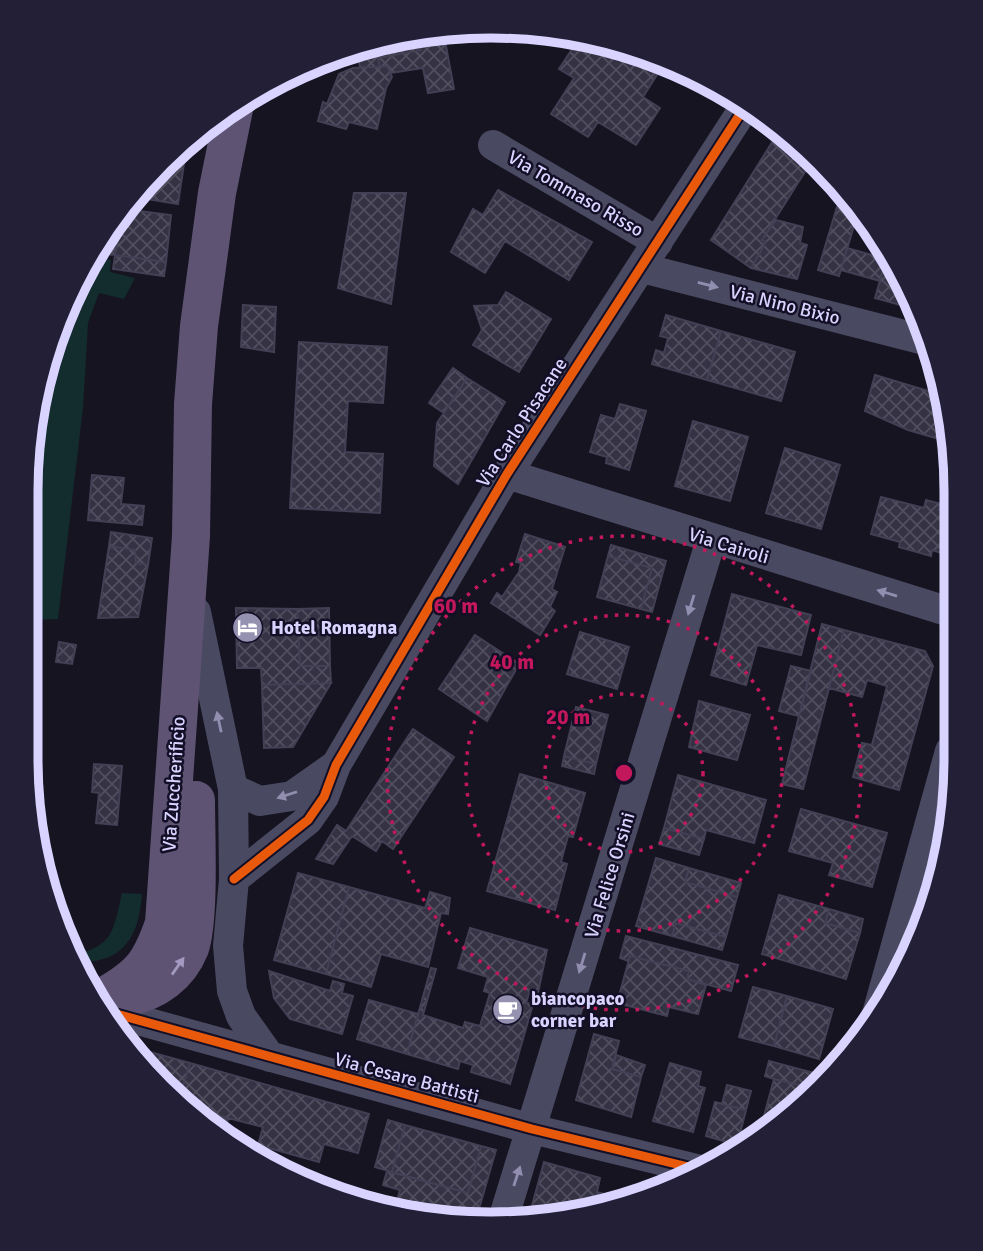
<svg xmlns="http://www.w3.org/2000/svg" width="983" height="1251" font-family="Signika,sans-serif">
	<defs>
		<pattern id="building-cross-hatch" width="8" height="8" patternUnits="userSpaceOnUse" patternTransform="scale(1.75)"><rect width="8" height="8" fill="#343243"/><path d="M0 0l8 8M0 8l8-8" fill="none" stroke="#514f5f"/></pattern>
	</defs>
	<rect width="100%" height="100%" fill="#161421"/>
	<path fill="#132c2d" d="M101,241L99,258L111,260L110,272L135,278L124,299L99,293L88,323L83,408L58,619L27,620C27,569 22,511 27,461C36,387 58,302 101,241Z
		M122,893L142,894C139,937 123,964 76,962L73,955C114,946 113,931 122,893Z"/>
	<path fill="url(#building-cross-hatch)" stroke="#433f54" stroke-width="2" d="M443,30L454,89L428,93L423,68L391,73L387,66L380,67L378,58L421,50L419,33Z
		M419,33L421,50L378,58L380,67H360L356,48Z
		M580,37L616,57L623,46L665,62L643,97L660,108L636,145L598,122L588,137L551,114L574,78L559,69Z
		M387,66L392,77L386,88L377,129L349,122L346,129L318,121L323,102L327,104L339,74L353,68Z
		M781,128L813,159L762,240L766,242L751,268L711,240Z
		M177,156L185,157L178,204L135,197L141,185Z
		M843,187L859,209L839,276L818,270Z
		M498,190L592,242L569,280L505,241L485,273L451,252L473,209L483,215Z
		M354,193H406L391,304L338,288Z
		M124,209L171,215L166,262L115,255Z
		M122,213L115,255L101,254L103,238Z
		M776,220L803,227L800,243L807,245L797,279L751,268L766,242L762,240Z
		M847,248L886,259L880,281L841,270Z
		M115,255L166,262L164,276L113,269Z
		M886,259L896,262L915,309L875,298Z
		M506,292L551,319L519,372L473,345L482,330L474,306L498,305Z
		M243,305L276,307L274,352L241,347Z
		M666,315L721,331L707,380L652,364L656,350L664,353L668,338L660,336Z
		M721,331L795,352L781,401L707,380Z
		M299,342L387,347L383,403L348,401L345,452L383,454L380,513L290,508Z
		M453,368L467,378L444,413L429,403Z
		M875,375L945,396L953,443L908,430L865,411Z
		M467,378L505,402L458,484L434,466L437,423Z
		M620,404L646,411L629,470L606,463L607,457L590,452L601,415L615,419Z
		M693,421L748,437L730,501L675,486Z
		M950,443H953L956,465L945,462Z
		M785,448L840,465L821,529L766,513Z
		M92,475L124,478L121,504L144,506L142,525L88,520Z
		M881,497L924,508L926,500L941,504L939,510L955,514L954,557L932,550L931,556L899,547L900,542L871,534Z
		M111,532L152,538L148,565L136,563L135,550L109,546Z
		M525,534L565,547L552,589L557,592L550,607L555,611L540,635L491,603L497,593L502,597L519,572L521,563L516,562Z
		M611,545L666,561L652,612L641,609L652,568L608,556Z
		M109,546L135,550L136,563L148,565L138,617L98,618Z
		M608,556L652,568L641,609L597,597Z
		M732,594L811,615L801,655L757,645L746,685L711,675Z
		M236,608L297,609L300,666H330L331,683L262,685L261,668H237Z
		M329,608L330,666H300L297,609Z
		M822,624L844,630L803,789L782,784Z
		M844,630L925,651L933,666L899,790L853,777L862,743L872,745L887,686L867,680L862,697L829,688Z
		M580,632L629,647L617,689L567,674Z
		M475,635L519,664L487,721L439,689Z
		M59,642L76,645L72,664L56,662Z
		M791,666L811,671L799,716L779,711Z
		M331,683L293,747L264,748L262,685Z
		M699,701L750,715L737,760L689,747Z
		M576,707L608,715L596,764L564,756Z
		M413,729L454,757L393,849L382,841L376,851L352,836L333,864L316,859L337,825L346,831Z
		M564,756L596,764L594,774L562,766Z
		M94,764L122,766L117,825L96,823L99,793L92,792Z
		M520,774L585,793L573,837L568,836L561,862L567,864L555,910L487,891Z
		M678,775L766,800L754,843L706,830L704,839L664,828Z
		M801,809L887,833L872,887L829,875L833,863L789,851Z
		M664,828L704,839L699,855L659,844Z
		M656,858L689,868L685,882L737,897L726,937L676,923L672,936L636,926Z
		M689,868L741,883L737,897L685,882Z
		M298,873L349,887L326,974L274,960Z
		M349,887L425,908L430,892L450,898L448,914L441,913L428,967L381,954L371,987L326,974Z
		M779,895L829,909L825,923L860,933L846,979L762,954Z
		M829,909L863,919L860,933L825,923Z
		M676,923L726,937L722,950L672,936Z
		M470,928L547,950L538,993L530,990L526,1003L533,1004L510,1084L471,1072L473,1065L460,1061L458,1069L407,1054L431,968L436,969L423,1015L463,1028L465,1022L480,1026L490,993L484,991L488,977L458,968Z
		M626,936L738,965L731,991L687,979L689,971L630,956L628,961L620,958Z
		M630,956L689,971L687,979L706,985L698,1014L669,1007L667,1016L617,1003Z
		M269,971L330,991L333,981L344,984L342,993L353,996L342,1034L290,1019L274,998Z
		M753,987L787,996L774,1046L739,1037Z
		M787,996L833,1009L819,1059L774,1046Z
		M369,1000L418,1014L407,1054L357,1039Z
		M594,1034L619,1041L612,1069L641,1077L631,1117L576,1100Z
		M139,1049L190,1063L182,1089L162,1088L134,1051Z
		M616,1055L645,1065L641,1077L612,1069Z
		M769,1061L829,1077L817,1089L774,1079L765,1076Z
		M190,1063L369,1114L358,1153L324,1144L319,1162L258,1145L263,1127L186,1107L165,1090L166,1087L182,1089Z
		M670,1063L701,1072L698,1086L705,1088L693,1132L653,1121Z
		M774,1079L817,1089L798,1110L758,1138Z
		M727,1085L751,1091L746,1110L722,1104Z
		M715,1102L746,1110L737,1145L706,1136Z
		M186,1107L228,1119L224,1132L217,1131Z
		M388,1120L405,1125L392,1172L375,1167Z
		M405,1125L481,1146L468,1193L392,1172Z
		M481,1146L496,1150L475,1223L394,1212L400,1190L383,1185L387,1171L468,1193Z
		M544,1162L600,1178L597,1192L629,1201L633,1187L652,1192L612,1209L528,1220Z"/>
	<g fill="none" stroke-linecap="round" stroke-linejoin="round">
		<path stroke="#4a4962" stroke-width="30" d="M493,145L658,242
			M642,268L928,341
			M507,474L953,613
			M196,612L233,789L234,879L228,946L232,991L241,1016L270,1057
			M233,789L260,801L292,796L336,765
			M234,879L308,820L324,797L336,765L507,474L746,105
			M102,1010L532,1129L705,1171
			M877,1014L950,751
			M502,1223L711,540"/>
		<path stroke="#5e5373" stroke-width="38" d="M128,997C156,992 179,975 190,948C200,920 196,834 196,800
			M96,1001C138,976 148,970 164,923L191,536L193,404L199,326L217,193L234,109"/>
		<defs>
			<path id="cycleway" d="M234,879L308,820L324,797L336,765L507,474L746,105
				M102,1010L532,1129L705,1171"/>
		</defs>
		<use href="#cycleway" stroke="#130f26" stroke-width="13"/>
		<use href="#cycleway" stroke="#e8590c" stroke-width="9"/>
	</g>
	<defs><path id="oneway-solid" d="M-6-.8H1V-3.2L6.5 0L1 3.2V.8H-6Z" transform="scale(1.75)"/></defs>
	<g fill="#928eb0">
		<use href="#oneway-solid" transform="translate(708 285) rotate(14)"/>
		<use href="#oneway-solid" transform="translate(887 593) rotate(-163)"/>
		<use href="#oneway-solid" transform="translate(691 605) rotate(107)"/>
		<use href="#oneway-solid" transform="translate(219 722) rotate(-102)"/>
		<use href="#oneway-solid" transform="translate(287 795) rotate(162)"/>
		<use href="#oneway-solid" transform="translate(582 963) rotate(107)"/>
		<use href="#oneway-solid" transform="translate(517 1176) rotate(-72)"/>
	</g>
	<use fill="#a29ac0" href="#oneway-solid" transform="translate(178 966) rotate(-55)"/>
	<g fill="none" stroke="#c2185b" stroke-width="3.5" stroke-dasharray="3.5 7">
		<circle cx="624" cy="773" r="79"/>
		<circle cx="624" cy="773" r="158"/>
		<circle cx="624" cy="773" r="237"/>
	</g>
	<defs>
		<symbol id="hotel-disc" viewBox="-11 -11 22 22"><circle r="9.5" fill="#9591b1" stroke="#130f26"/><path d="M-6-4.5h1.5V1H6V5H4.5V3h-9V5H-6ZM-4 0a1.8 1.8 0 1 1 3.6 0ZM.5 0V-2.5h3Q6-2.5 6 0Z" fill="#fff"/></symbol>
		<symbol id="cafe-disc" viewBox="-11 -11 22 22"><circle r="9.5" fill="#9591b1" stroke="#130f26"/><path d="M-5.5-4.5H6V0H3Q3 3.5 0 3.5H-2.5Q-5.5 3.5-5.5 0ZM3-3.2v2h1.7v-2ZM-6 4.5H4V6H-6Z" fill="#fff"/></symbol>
	</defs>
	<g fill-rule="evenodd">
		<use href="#hotel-disc" x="230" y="610" width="35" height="35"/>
		<use href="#cafe-disc" x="490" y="992" width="35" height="35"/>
	</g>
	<g text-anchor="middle" stroke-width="5" stroke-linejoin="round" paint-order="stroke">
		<g font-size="19" fill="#d9d4ff" stroke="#130f26">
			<text transform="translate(576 193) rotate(30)" y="7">Via Tommaso Risso</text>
			<text transform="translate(785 304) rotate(14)" y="7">Via Nino Bixio</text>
			<text transform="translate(521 422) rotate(-57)" y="7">Via Carlo Pisacane</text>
			<text transform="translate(729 545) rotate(17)" y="7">Via Cairoli</text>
			<text transform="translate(173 784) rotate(-86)" y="7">Via Zuccherificio</text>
			<text transform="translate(609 875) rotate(-73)" y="7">Via Felice Orsini</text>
			<text transform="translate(407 1077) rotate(15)" y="7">Via Cesare Battisti</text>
		</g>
		<g font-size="19" font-weight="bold" fill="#d9d4ff" stroke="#130f26" text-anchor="start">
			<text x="271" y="634">Hotel Romagna</text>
			<text x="531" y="1005">biancopaco<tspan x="531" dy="22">corner bar</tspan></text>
		</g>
	</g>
	<path d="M0 0H983V1251H0ZM491 38H491A453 453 0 0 1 944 491V759A453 453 0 0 1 491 1212H491A453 453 0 0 1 38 759V491A453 453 0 0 1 491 38Z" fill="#231f37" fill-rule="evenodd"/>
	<path fill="none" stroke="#d9d4ff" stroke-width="9" d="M491 38H491A453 453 0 0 1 944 491V759A453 453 0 0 1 491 1212H491A453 453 0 0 1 38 759V491A453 453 0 0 1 491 38Z"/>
	<circle cx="624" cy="773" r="10" fill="#c2185b" stroke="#130f26" stroke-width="3.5"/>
	<g font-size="21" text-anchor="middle" font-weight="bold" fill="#c2185b" stroke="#130f26" stroke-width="5" stroke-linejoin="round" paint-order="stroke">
		<text x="456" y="613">60 m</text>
		<text x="512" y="669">40 m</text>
		<text x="568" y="724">20 m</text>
	</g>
</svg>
